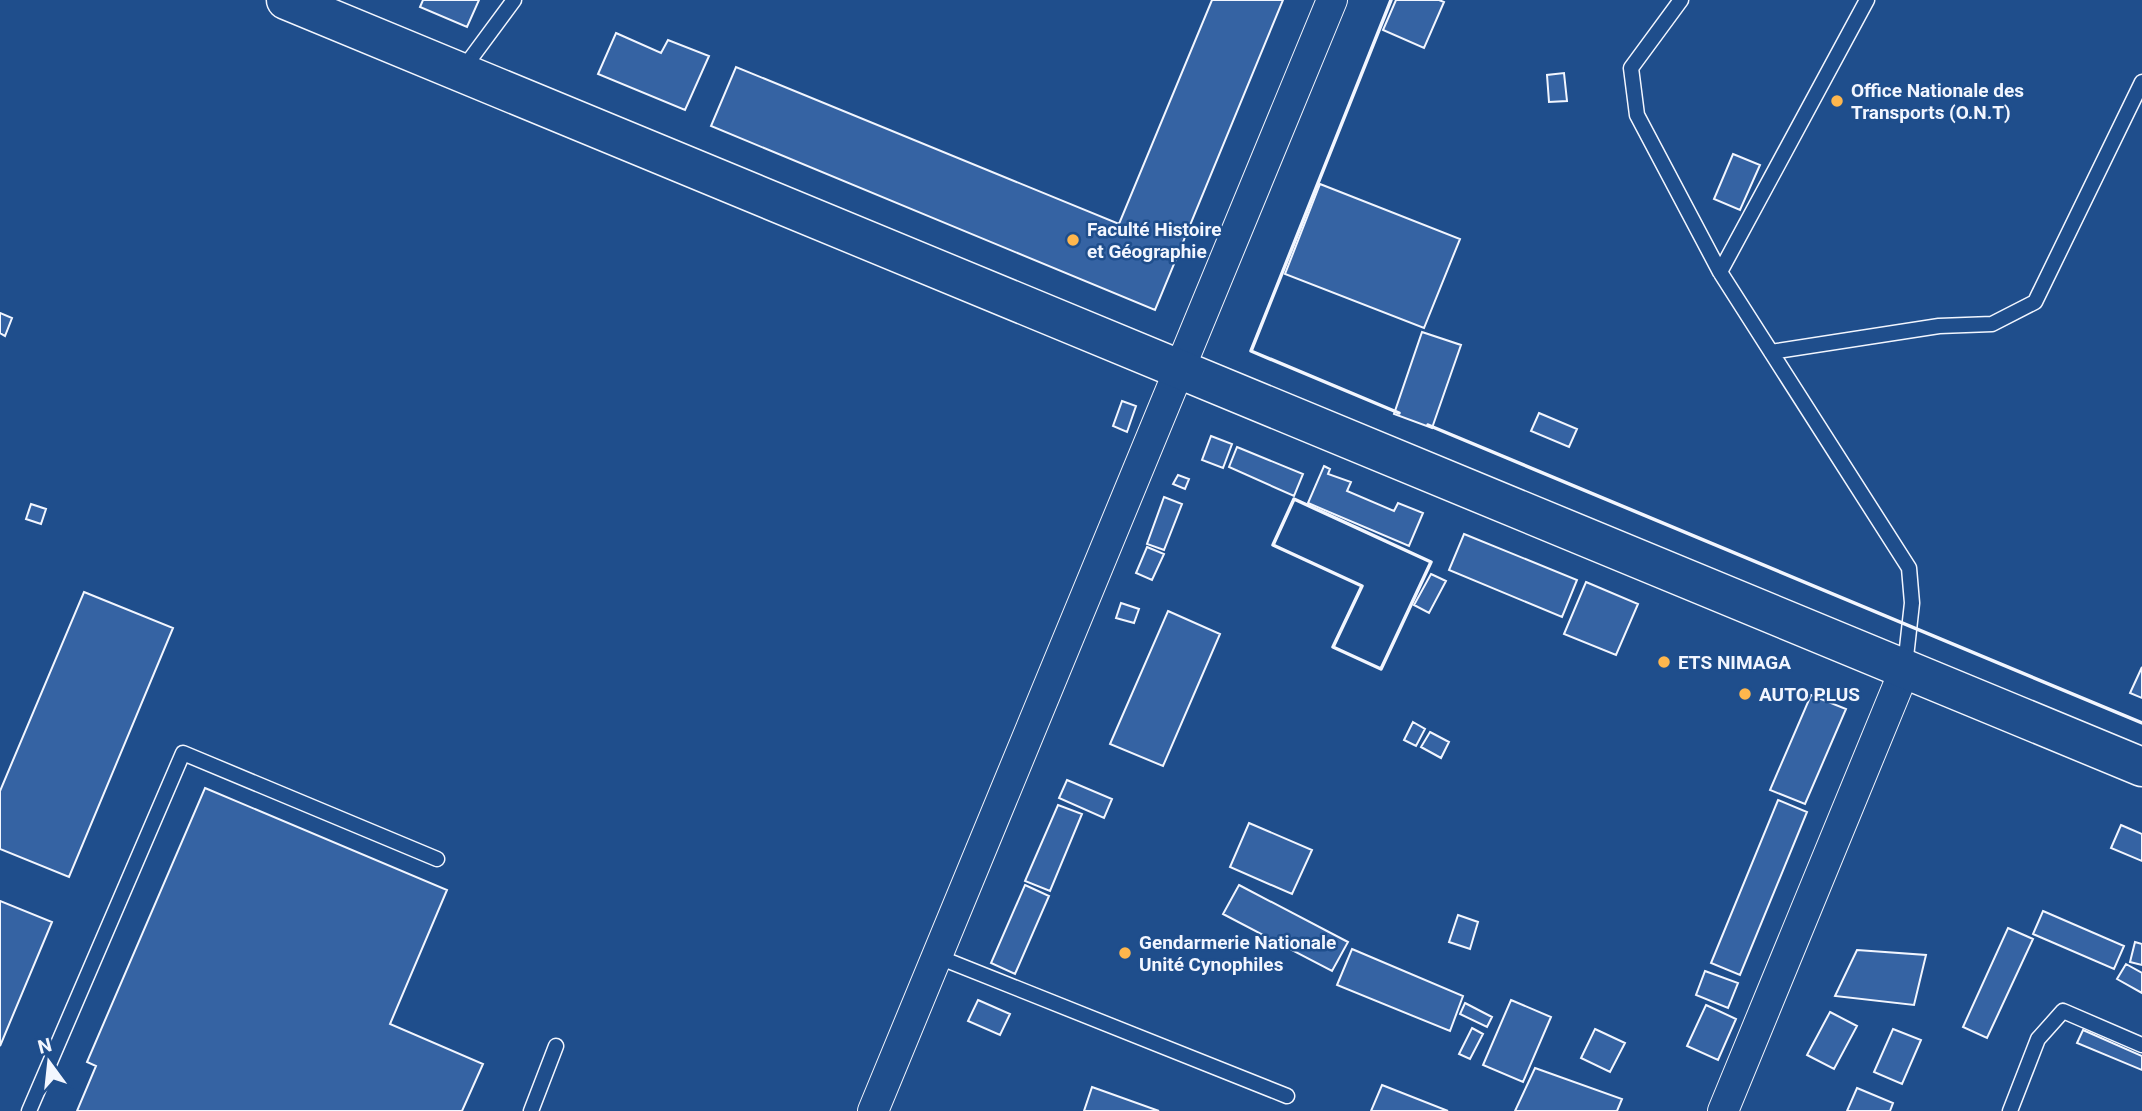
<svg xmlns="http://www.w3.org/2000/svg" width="2142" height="1111" font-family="Roboto,sans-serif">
	<rect width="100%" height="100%" fill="#1f4e8c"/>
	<path fill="#3563a3" stroke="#f2f6ff" stroke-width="2" d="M423,0H479L467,27L420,7Z
		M1212,0H1283L1155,310L711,126L736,67L1119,224Z
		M1396,0H1439L1444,2L1424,48L1383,30Z
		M616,33L661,53L668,40L709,56L685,110L598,74Z
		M1564,73L1567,101L1549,102L1547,75Z
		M1733,154L1760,165L1740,210L1714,199Z
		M1320,184L1460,239L1424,328L1285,274Z
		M0,313L12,318L5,336L0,333Z
		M1422,332L1461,345L1432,428L1394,414Z
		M1122,401L1136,406L1127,432L1113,426Z
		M1539,413L1577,429L1569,447L1531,431Z
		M1211,436L1232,444L1223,468L1202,460Z
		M1237,447L1303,474L1294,496L1229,467Z
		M1324,466L1330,469L1328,474L1351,482L1347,491L1394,511L1398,503L1423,513L1409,546L1308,503Z
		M1178,475L1189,479L1185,489L1173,484Z
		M1164,497L1182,504L1164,550L1147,544Z
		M31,504L46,509L41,524L26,519Z
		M1464,534L1577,580L1562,617L1449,570Z
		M1147,547L1164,554L1152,580L1136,573Z
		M1431,574L1446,581L1429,613L1414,605Z
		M1586,582L1638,604L1616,655L1564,634Z
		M84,592L173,628L69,877L0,849V791Z
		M1121,603L1139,609L1134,623L1116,618Z
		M1168,611L1220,634L1163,766L1110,744Z
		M2142,667V698L2130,693Z
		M1811,695L1846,709L1805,804L1770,790Z
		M1413,722L1425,729L1416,746L1404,740Z
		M1430,732L1449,742L1441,758L1421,747Z
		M1067,780L1112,799L1104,818L1059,798Z
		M205,788L447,890L390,1024L483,1064L462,1111H77L96,1066L87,1062Z
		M1778,800L1807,812L1740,975L1711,963Z
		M1058,805L1082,814L1050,891L1025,881Z
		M1249,823L1312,850L1292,894L1230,867Z
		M2121,825L2142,834V861L2111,848Z
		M1025,885L1049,896L1015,974L991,963Z
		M1239,885L1348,942L1332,971L1223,914Z
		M0,901L52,922L0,1046Z
		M2043,911L2124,946L2114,969L2033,934Z
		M1458,915L1478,922L1470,949L1449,942Z
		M2008,928L2033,939L1987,1038L1963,1027Z
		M2135,942L2142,944V965L2130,962Z
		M1352,949L1463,996L1450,1031L1337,985Z
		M1857,950L1926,955L1914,1005L1835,996Z
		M2126,964L2142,973V993L2117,979Z
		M1705,971L1738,983L1728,1008L1696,995Z
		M978,1000L1010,1014L1000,1035L968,1021Z
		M1511,1000L1551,1017L1523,1082L1483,1065Z
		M1465,1003L1492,1017L1487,1027L1460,1014Z
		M1706,1005L1736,1019L1718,1060L1687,1046Z
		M1830,1012L1857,1026L1834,1069L1807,1055Z
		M1472,1028L1483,1034L1470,1059L1459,1054Z
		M1595,1029L1625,1043L1610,1072L1581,1058Z
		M1893,1029L1921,1040L1902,1084L1874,1072Z
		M2083,1030L2142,1056V1070L2077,1043Z
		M1535,1068L1622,1099L1617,1111H1515Z
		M1382,1085L1448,1111H1371Z
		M1092,1087L1159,1111H1084Z
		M1857,1088L1893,1103L1890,1111H1847Z"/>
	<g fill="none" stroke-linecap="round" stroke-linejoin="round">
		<defs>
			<path id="lane" d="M1681,0L1631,68L1637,115L1720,272L1909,568L1912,603L1905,666
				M463,69L514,0
				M1720,272L1867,0
				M1771,352L1939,326L1992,324L2035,302L2142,82
				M936,956L1287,1096
				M29,1111L183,753L437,859
				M531,1111L556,1046
				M2010,1111L2038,1039L2063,1011L2142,1045"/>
			<path id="street" d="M873,1111L1332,0
				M1723,1111L1905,669"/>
			<path id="secondary" d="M286,0L2142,767"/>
		</defs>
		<use href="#lane" stroke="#f2f6ff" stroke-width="17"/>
		<use href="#street" stroke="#f2f6ff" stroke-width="32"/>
		<use href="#secondary" stroke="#f2f6ff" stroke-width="41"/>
		<use href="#lane" stroke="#1f4e8c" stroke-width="14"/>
		<use href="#street" stroke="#1f4e8c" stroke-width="30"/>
		<use href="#secondary" stroke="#1f4e8c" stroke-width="38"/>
		<path stroke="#f2f6ff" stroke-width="3.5" d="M1391,0L1251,351L1399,413
			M1428,425L2142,723
			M1294,499L1431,562L1381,669L1333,647L1362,586L1273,545Z"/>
	</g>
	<g fill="#ffb74d" stroke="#1f4e8c" stroke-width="2.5">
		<circle cx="1837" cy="101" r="7"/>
		<circle cx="1073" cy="240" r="7"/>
		<circle cx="1664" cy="662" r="7"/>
		<circle cx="1745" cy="694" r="7"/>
		<circle cx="1125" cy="953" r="7"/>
	</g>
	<g text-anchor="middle" stroke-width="5" stroke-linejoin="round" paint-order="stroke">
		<g font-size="19" font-weight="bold" fill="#f2f6ff" stroke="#1f4e8c" text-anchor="start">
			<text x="1851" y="97">Office Nationale des<tspan x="1851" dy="22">Transports (O.N.T)</tspan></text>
			<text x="1087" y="236">Faculté Histoire<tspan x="1087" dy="22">et Géographie</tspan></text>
			<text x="1678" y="669">ETS NIMAGA</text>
			<text x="1759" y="701">AUTO PLUS</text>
			<text x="1139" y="949">Gendarmerie Nationale<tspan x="1139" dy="22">Unité Cynophiles</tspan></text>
		</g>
	</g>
	<g transform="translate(49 1062) rotate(345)" stroke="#1f4e8c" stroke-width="5" paint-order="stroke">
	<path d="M0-5L12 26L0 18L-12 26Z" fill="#f2f6ff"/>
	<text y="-10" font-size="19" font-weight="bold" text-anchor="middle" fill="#f2f6ff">N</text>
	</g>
</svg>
